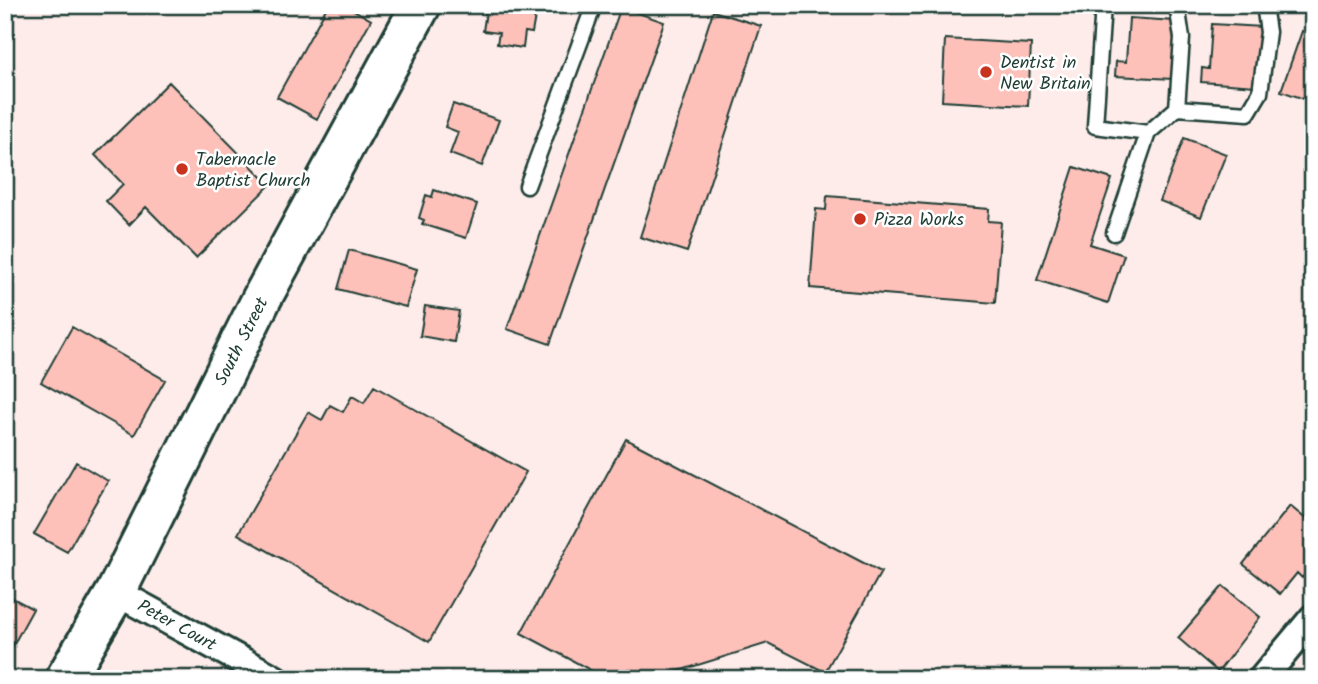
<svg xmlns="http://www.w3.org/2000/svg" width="1318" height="684" font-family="Kalam,sans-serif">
	<rect width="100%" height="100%" fill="#feecea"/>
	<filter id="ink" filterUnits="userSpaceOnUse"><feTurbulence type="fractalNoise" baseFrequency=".0143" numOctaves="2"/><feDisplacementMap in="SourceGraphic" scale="14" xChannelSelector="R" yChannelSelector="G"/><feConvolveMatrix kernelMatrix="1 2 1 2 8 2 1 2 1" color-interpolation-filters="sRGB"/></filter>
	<g filter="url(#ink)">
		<path fill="#fdc1ba" stroke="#1f3d34" stroke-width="2" d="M328,5H345L371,20L317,119L277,97Z
			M487,5H537L532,33L525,32L523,48L497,44L499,33L483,31Z
			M621,7L664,22L550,344L507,329Z
			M713,11L761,26L687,252L640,237Z
			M5,14L10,15L7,50H5Z
			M1129,18L1175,21L1173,79L1115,76L1116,61L1126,62Z
			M1212,24L1262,27L1256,86L1201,82L1202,68L1209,69Z
			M1302,31L1313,35V102L1281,91Z
			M945,39L1031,44L1028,106L942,101Z
			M169,82L270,185L196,258L146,207L129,225L106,201L123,184L95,155Z
			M453,104L499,120L482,166L450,154L458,132L445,127Z
			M1184,138L1226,154L1201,217L1160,201Z
			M1074,167L1112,179L1090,244L1124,255L1108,303L1037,280Z
			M434,190L477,204L466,238L422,224L424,220L419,218L426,195L432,197Z
			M827,196L989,209L988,221L1001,222L995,303L810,288L816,209L826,210Z
			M349,250L417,269L406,307L338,289Z
			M425,306L459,311L454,342L420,336Z
			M72,327L165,380L134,435L41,382Z
			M374,386L526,472L429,642L238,534L308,412L322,420L330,405L343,412L352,396L364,403Z
			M626,439L881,572L825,672L768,643L653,679H607L521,633Z
			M76,462L108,481L67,552L34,534Z
			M1290,506L1313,525V554L1307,560L1313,565L1302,578L1297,573L1280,594L1243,564Z
			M1223,586L1260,617L1218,672L1178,638Z
			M5,594L33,609L5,660Z"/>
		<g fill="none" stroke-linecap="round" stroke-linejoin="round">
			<defs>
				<path id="lane" d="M1103,5L1095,126L1148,133L1114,233
					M1177,108L1182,38L1177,5
					M1148,133L1177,108L1248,113L1260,93L1268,32L1264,5
					M527,186L594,5"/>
				<path id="street" d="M116,592L275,679
					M1262,679L1313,618"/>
				<path id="secondary" d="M65,679L116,592L262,298L421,5"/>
			</defs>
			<use href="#lane" stroke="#1f3d34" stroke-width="19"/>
			<use href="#street" stroke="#1f3d34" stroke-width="32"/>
			<use href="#secondary" stroke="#1f3d34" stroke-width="44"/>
			<use href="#lane" stroke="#fff" stroke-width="14"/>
			<use href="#street" stroke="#fff" stroke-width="26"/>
			<use href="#secondary" stroke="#fff" stroke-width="38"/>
		</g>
	</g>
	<g fill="#c8321e" stroke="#fff" stroke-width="2.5">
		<circle cx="986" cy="72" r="7"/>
		<circle cx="182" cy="169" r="7"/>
		<circle cx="860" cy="219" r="7"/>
	</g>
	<g text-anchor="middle" stroke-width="5" stroke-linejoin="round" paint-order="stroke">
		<g font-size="18" fill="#1f3d34" stroke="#fff" text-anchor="start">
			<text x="1000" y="68">Dentist in<tspan x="1000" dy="21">New Britain</tspan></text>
			<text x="196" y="165">Tabernacle<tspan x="196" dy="21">Baptist Church</tspan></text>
			<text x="874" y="225">Pizza Works</text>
		</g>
		<g font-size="18" fill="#1f3d34" stroke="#fff">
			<text transform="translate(241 341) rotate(-63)" y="6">South Street</text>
			<text transform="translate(177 625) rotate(29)" y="6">Peter Court</text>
		</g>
	</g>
	<rect width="1318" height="684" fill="none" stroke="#fff" stroke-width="28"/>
	<rect x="14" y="14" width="1290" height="656" fill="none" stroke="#1f3d34" stroke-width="2.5" filter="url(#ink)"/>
</svg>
